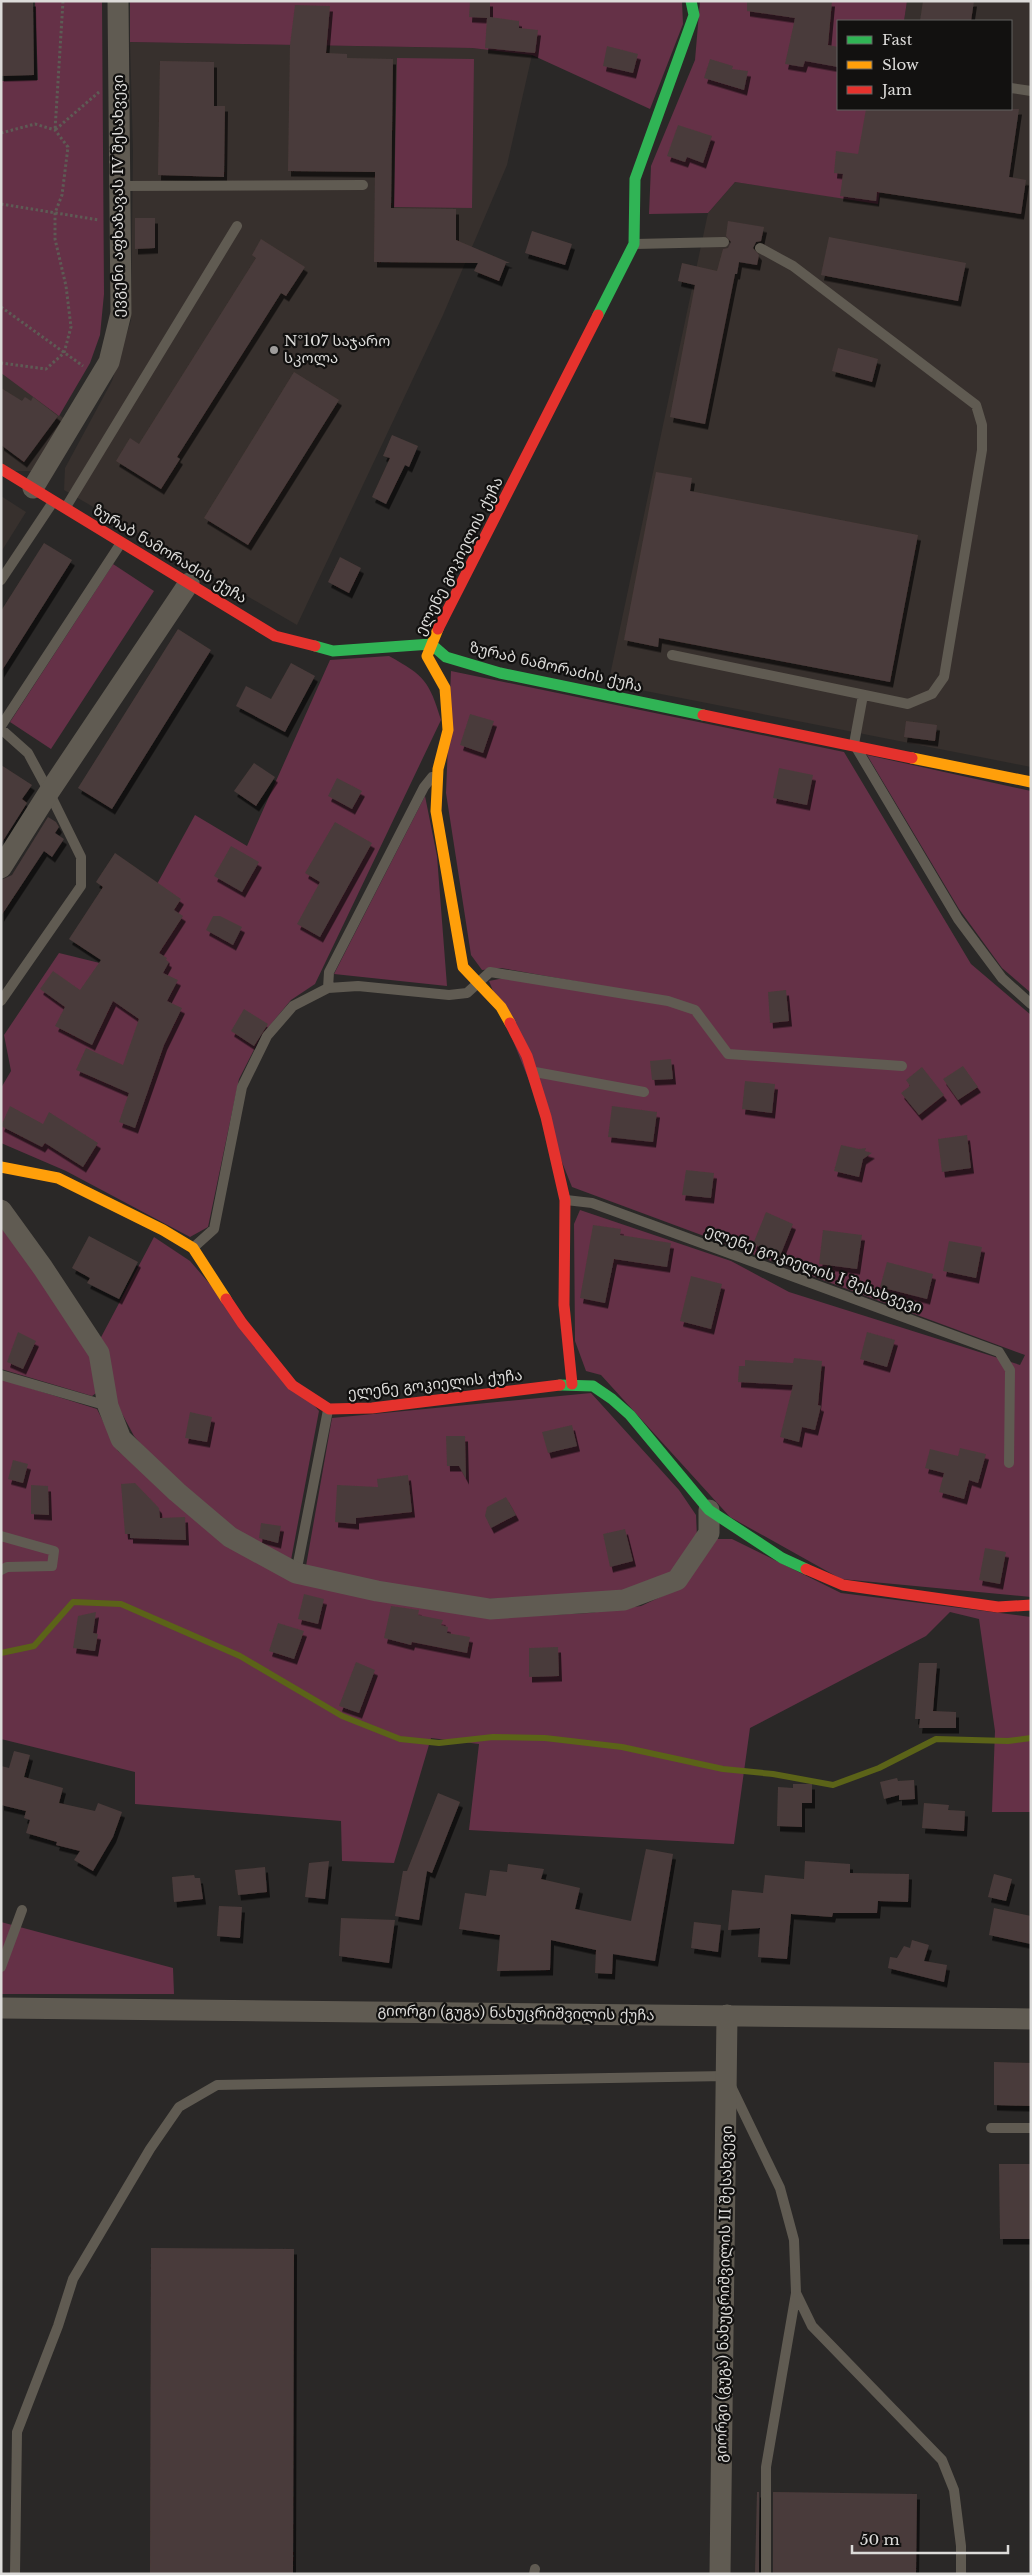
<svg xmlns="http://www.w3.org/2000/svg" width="1032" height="2575" font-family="'Libre Baskerville','Noto Sans Georgian',serif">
	<defs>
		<filter id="shadow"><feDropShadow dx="3" dy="5.5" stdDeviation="0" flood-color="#0009"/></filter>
	</defs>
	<rect width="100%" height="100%" fill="#2a2827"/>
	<path fill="#37302d" d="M907,1H1031V767L615,685L609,680L708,213L735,182L878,203L891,109H1011V21H904Z
		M130,42L472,48L532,55L507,165L443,315L297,625L64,490L65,468L112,381L131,320L133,151Z
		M1,373L66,420L33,471H13L1,464Z
		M1,496L26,512L1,552Z"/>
	<path fill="#653147" d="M35,1H102L104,294L100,335L90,363L59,416L1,373V81L38,80Z
		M130,1H682L683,24L650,109L532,55L472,48L130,42Z
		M700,1H907L904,21H838V109H891L878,204L735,182L708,213L649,214L651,166L695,60Z
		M397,58L474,59L472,208L394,207Z
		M113,564L154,591L51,749L10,722Z
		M389,656C425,676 429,681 441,720L315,984L291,1000L261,1036L239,1079L208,1227L190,1237L66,1171L1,1143V1088L11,1071L4,1035L59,953L112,966L195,815L247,846L330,660Z
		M451,671L844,752L971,964L1031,1015V1597L841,1579L730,1517L601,1375L586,1371L575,1341L574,1224L580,1210L731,1261L789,1292L1020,1365L1025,1355L572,1187L489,981L504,978L653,995L501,968L482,970L471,955L446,793Z
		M867,755L1031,791V993L1002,968L959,909Z
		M425,796L437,856L447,986L334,974Z
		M1,1225L91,1347L102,1389L92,1396L1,1369Z
		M154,1237L190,1261L319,1411L291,1560L281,1562L191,1502L134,1436L112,1395L98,1343Z
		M1,1379L97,1409L118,1451L289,1579L487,1618L589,1613L641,1606L684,1586L717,1539H732L841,1593L1031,1617V1812H992L995,1731L979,1619L950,1612L926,1636L750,1728L734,1844L469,1830L479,1744L431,1738L394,1863L342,1861L341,1821L135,1804V1772L1,1739Z
		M591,1393L679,1490L696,1515L697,1537L672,1576L622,1595L481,1599L375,1584L306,1566L332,1418Z
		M1,1922L173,1968L174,1994H1Z"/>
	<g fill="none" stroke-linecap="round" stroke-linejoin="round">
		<path stroke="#5b6318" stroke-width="6" d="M1,1653L34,1646L73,1602L121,1604L240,1656L342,1716L400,1739L439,1743L493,1737L545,1738L622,1747L723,1769L773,1774L833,1785L879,1768L936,1739L1008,1741L1031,1738"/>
	</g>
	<path fill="#4a3b3a" filter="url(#shadow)" d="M1,1H33L34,75L1,76Z
		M470,1H490V17L519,21V28L538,30L535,53L485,48L487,18L469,17Z
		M747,1H832L828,45L838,47V67L805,61L803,67L785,64L795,18L747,11Z
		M923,1H974L971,21H920Z
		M295,5L330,6L326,53L347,54V58L393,59L391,208L456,209V240L510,263H506L499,281L474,271L478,263L374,262L375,172L288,171L290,45Z
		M607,46L638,54L633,73L603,66Z
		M710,59L733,66L732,69L748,71L744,90L704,78Z
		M160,61L214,62V106H225L224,177L158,175Z
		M866,109H1019L1009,177L1026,180L1021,214L877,192L876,201L840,196L843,174L834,173L836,151L858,154Z
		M678,125L712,136L703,163L687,157L685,162L667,156Z
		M135,218H155V248L135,249Z
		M728,221L764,227L761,241L756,242L753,248L759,255L757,265L739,262L737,274H735L705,424L670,417L695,285L678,281L682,263L717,271L723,249L728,248L731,242L726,236Z
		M532,231L572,244L565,265L525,253Z
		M829,237L966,263L958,301L821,275Z
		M261,239L305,267L286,296L281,293L177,457L180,459L161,489L116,461L130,438L139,444L256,258L252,255Z
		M838,348L878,359L872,382L832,371Z
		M294,372L339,400L248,545L204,518Z
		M1,388L22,401L25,397L31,401L33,397L58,416L24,462L1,445Z
		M392,435L418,446L409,467L405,465L386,504L372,497L390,458L383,456Z
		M656,472L692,478L690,491L918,535L890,682L659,638L658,647L624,640Z
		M44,543L72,560L1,672V611Z
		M340,557L361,568L349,593L328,582Z
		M178,629L211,650L112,809L78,788Z
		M291,663L315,676L285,732L236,706L246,686L271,699Z
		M470,714L494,721L483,753L460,745Z
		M906,721L937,725L935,741L904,737Z
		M254,763L275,777L256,806L234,791Z
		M1,765L32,785L22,799L27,803L1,844Z
		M779,768L813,775L807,805L773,798Z
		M337,778L362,791L352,809L328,796Z
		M48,817L56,822L59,827L55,833L64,839L52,857L44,851L1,916V880L12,875Z
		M335,822L372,843L320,937L297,924L320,882L305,873Z
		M231,846L259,862L242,892L214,876Z
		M115,853L181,899L174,910L183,916L159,953L167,958L166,960L169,962L163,973L178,980L167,1001L182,1008L164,1045L135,1128L119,1122L129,1093L76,1070L86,1048L123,1065L139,1019L113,1001L92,1045L55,1026L65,1007L40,989L53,971L80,990L101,960L69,939L103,887L96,882Z
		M213,916H220L242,927L233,945L206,930Z
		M786,990L789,1021L770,1023L768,992Z
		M244,1009L268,1024L254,1046L231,1031Z
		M671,1059L673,1079L652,1080L650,1061Z
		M963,1066L978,1087L958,1100L943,1079Z
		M922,1067L944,1095L919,1115L901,1093L910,1086L906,1080Z
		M745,1081L775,1084L772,1113L742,1109Z
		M10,1106L43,1124L49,1112L98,1143L83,1167L45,1143L42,1147L1,1126Z
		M612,1106L657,1112L653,1142L608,1137Z
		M967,1135L971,1168L942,1172L938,1139Z
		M841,1145L859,1149L866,1148L865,1151L872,1153L863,1159L859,1177L834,1171Z
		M686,1170L714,1173L711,1198L682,1195Z
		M766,1212L793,1224L780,1256L753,1244Z
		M593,1225L621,1229L620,1235L671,1243L667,1267L614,1259L605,1303L580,1298Z
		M823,1230L862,1235L857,1269L819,1264Z
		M89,1236L138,1262L119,1299L87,1283L90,1278L72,1268Z
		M949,1241L982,1247L976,1278L943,1271Z
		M887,1262L933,1274L927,1299L880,1287Z
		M691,1276L722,1284L711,1329L680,1321Z
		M18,1332L36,1341L23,1369L7,1362Z
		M867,1332L895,1340L887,1367L860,1359Z
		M794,1358L822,1361L818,1405L821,1406L815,1430L802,1427L799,1442L780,1437L793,1385L738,1382L739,1366H745V1360L793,1363Z
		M190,1412L212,1417L207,1442L185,1438Z
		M572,1425L577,1446L548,1453L542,1432Z
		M446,1436H465L466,1479L459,1466H447Z
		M960,1448L986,1454L978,1483L969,1480L964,1499L939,1492L944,1473L925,1468L930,1449L958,1456Z
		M13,1460L28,1464L23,1483L8,1479Z
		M408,1475L412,1512L356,1518V1524L335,1522L337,1485L378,1487L377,1479Z
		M135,1483L159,1508L160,1518L185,1517L186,1540L130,1538V1534H125L121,1484Z
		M31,1485L48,1486L49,1515L31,1514Z
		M506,1497L516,1515L491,1528L485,1516L487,1507Z
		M261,1523L281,1526L278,1543L259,1538Z
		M625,1529L633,1561L610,1567L603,1534Z
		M985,1548L1006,1552L1000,1584L979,1580Z
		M304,1594L324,1599L318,1624L298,1619Z
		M391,1606L419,1610L418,1615L443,1620L441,1625L448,1627L447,1633L470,1637L467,1653L412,1642L411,1645L384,1638Z
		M96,1612L93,1633L98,1634L95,1651L73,1648L78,1616Z
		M278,1623L304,1631L294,1659L269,1651Z
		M558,1647L559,1676L529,1677V1648Z
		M356,1662L375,1670L359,1713L339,1706Z
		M919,1663H937L933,1711L956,1712V1728H919L920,1719H915Z
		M14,1751L30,1755L24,1777L63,1788L59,1803L95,1811L98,1803L122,1812L113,1837L93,1871L74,1860L80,1851L56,1845L57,1842L26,1833L30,1820L24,1818L26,1811L1,1805V1766L9,1768Z
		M897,1778L898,1781L914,1780L915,1799L899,1800V1795L884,1799L880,1782Z
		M793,1784H812V1803H802V1827L777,1826L778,1787L793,1788Z
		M438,1793L460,1802L432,1873L427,1871L419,1920L395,1916L403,1871H407Z
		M924,1803L949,1805L948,1810L965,1811L964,1831L922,1828Z
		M646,1849L673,1854L655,1961L613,1954L612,1974L595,1973L596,1950L551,1940L550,1970L497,1971L500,1935L459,1929L465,1893L486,1896L490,1870L507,1872L508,1864L544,1869L541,1879L580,1888L575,1909L631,1921Z
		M329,1861L325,1899L305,1897L309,1863Z
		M805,1861L850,1864V1873L909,1874L908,1902L878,1901L877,1913H833L832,1917L791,1914L787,1959L758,1957L760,1928L728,1930L732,1890L763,1893L765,1875L804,1879Z
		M265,1867L267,1892L238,1895L235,1870Z
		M994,1874L1012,1879L1006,1901L988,1897Z
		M194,1875L195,1878H200L203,1899L174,1902L172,1877Z
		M219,1906L242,1907L240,1938L217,1936Z
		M994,1908L1031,1916V1944L989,1935Z
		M341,1918L395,1920L389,1963L339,1956Z
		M694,1922L721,1925L718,1952L691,1948Z
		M912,1940L929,1945L924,1961L947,1965L944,1982L888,1968L890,1957L897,1958L904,1946L910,1948Z
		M994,2062L1031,2063V2106L994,2105Z
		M999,2164H1031V2239H1000Z
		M151,2248L294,2249L293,2574H150Z
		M757,2492H759V2574H755Z
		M773,2492L917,2494L916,2574H773Z"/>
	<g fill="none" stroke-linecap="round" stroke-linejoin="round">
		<path stroke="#5e5b55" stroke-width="3" stroke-dasharray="2.5 2.5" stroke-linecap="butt" d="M63,1L55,130L99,92
			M1,133L35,124L55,130L68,147L62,195L55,213V239L66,286L71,327L64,353L46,369L1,363
			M1,204L99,220
			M1,307L83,366"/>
		<path stroke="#605b52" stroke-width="10" d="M1011,88L1031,91
			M121,186L363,185
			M635,244L724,242
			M66,507L237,226
			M1,580L53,502
			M672,655L908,704L932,694L944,677L982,450V425L976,405L793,266L760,248
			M863,695L854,744L958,919L1002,978L1031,1004
			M1,726L121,543
			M1,729L28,753L49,792L81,857V886L1,1001
			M328,988L329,972L424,787L432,777
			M535,1072L644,1092
			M566,1200L592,1203L999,1352L1010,1370L1009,1463
			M194,1247L214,1229L242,1087L267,1036L293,1006L328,988L358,986L449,995L467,993L490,972L668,1001L695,1010L728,1054L902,1066
			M1,1375L108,1406
			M1,1536L54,1551L52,1566L7,1567L1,1570
			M296,1573L328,1410
			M1,1967L22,1910
			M991,2128H1031
			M15,2574L17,2432L58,2326L73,2279L150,2149L179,2107L217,2085L726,2076L780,2188L794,2240L796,2293L812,2326L942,2460L954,2490L961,2546V2574
			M534,2574L535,2569
			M766,2574V2467L796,2293"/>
		<path stroke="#605b52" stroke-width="21" d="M33,488L109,362L121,313L118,1
			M1,868L49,792L189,583
			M1,1210L43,1268L99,1353L108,1406L121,1439L177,1492L230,1537L296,1573L377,1591L490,1609L624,1600L677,1580L709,1533V1510
			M1,2008L1031,2019
			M720,2574L727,2015"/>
		<path stroke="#30b455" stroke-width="11" d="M598,315L634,244L635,179L694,15L691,1
			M315,646L333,651L431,644L446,657L500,673L703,715
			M560,1385L593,1386L612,1399L630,1415L709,1510L782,1558L806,1569"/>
		<path stroke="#ff9f0a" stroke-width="11" d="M438,629L427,656L445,688L448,730L438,769L436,811L463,967L501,1007L510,1023
			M912,758L1031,782
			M1,1167L58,1178L163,1230L193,1248L226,1299"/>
		<path stroke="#e5322d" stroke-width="11" d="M1,469L275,636L315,646
			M438,629L598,315
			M703,715L912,758
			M510,1023L527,1056L546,1117L565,1200L564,1305L572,1384
			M226,1299L242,1323L292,1385L329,1409L372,1408L560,1385
			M806,1569L843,1585L998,1607L1031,1605"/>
	</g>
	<circle fill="#9e9c9b" stroke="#121110" stroke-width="2" cx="274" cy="350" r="5"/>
	<g text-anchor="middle" stroke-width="4.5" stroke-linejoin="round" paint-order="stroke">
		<g font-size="15" fill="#dcdbd9" stroke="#121110">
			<text transform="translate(118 196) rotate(-90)" y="5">ევგენი აფხაზავას IV შესახვევი</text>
			<text transform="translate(170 554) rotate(31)" y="5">ზურაბ ნამორაძის ქუჩა</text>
			<text transform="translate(459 556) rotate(-63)" y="5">ელენე გოკიელის ქუჩა</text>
			<text transform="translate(556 667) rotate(13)" y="5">ზურაბ ნამორაძის ქუჩა</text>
			<text transform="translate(814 1269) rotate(20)" y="5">ელენე გოკიელის I შესახვევი</text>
			<text transform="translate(435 1384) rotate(-6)" y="5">ელენე გოკიელის ქუჩა</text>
			<text transform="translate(516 2013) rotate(1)" y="5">გიორგი (გუგა) ნახუცრიშვილის ქუჩა</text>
			<text transform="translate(724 2294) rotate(-89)" y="5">გიორგი (გუგა) ნახუცრიშვილის II შესახვევი</text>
		</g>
		<g font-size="15" fill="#dcdbd9" stroke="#121110" text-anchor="start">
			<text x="284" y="346">№107 საჯარო<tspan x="284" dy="17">სკოლა</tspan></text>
		</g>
	</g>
	<rect width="1032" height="2575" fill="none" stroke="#dcdbd9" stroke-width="5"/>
	<rect x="837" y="20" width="175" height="90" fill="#121110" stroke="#636260"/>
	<rect x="847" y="36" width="25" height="8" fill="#30b455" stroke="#636260"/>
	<text x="882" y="45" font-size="15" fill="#dcdbd9">Fast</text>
	<rect x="847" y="61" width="25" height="8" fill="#ff9f0a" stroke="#636260"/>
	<text x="882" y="70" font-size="15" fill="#dcdbd9">Slow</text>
	<rect x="847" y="86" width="25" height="8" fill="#e5322d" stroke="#636260"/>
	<text x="882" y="95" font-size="15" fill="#dcdbd9">Jam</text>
	<path d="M852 2545v8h156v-8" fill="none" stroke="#dcdbd9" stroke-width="2.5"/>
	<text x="860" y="2545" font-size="15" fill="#dcdbd9" stroke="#121110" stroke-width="4" paint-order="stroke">50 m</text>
</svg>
